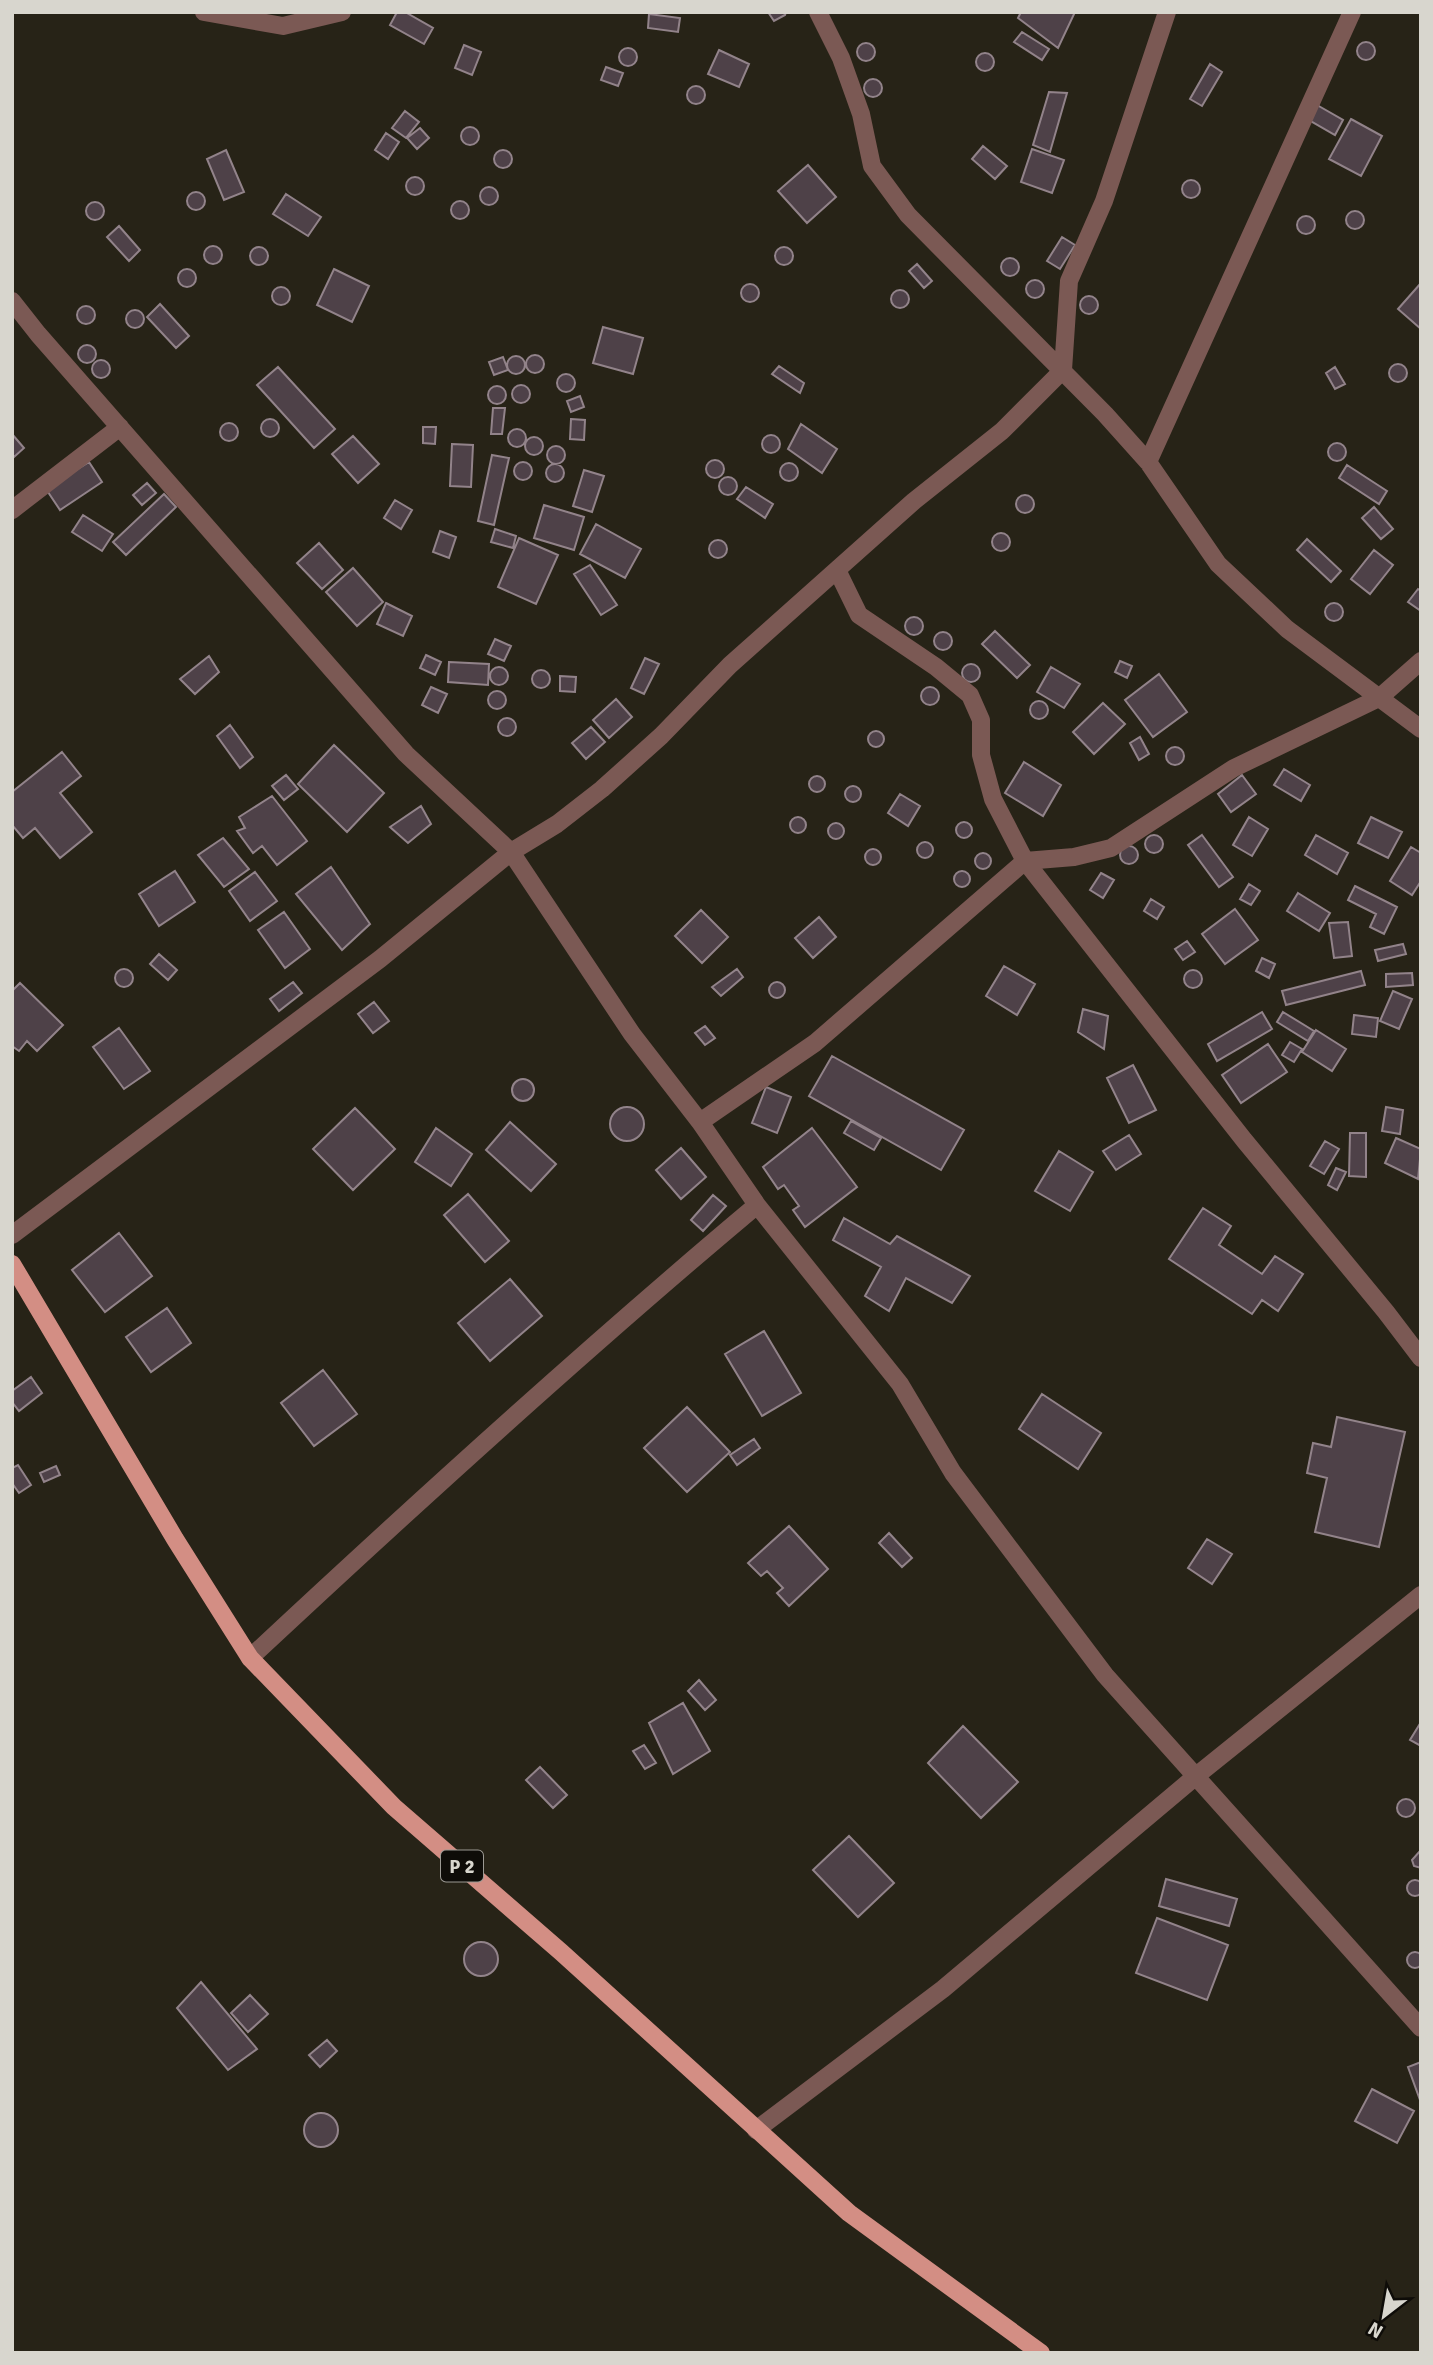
<svg xmlns="http://www.w3.org/2000/svg" width="1433" height="2365" font-family="Signika,sans-serif">
	<rect width="100%" height="100%" fill="#272317"/>
	<path fill="#4e4148" stroke="#92838a" stroke-width="2" d="M397,12H405L433,28L424,44L390,25Z
		M768,12H786L785,15L774,21Z
		M1021,12H1075L1058,48L1018,18Z
		M649,14L680,18L678,32L648,28Z
		M1022,32L1049,49L1042,60L1014,42Z
		M1357 51a9 9 0 1 1 18 0a9 9 0 1 1-18 0Z
		M857 52a9 9 0 1 1 18 0a9 9 0 1 1-18 0Z
		M464,45L481,52L472,75L455,68Z
		M619 57a9 9 0 1 1 18 0a9 9 0 1 1-18 0Z
		M719,50L749,64L739,87L708,74Z
		M976 62a9 9 0 1 1 18 0a9 9 0 1 1-18 0Z
		M1210,64L1222,72L1202,106L1190,99Z
		M606,67L623,73L618,86L601,80Z
		M864 88a9 9 0 1 1 18 0a9 9 0 1 1-18 0Z
		M687 95a9 9 0 1 1 18 0a9 9 0 1 1-18 0Z
		M1049,92L1067,93L1050,152L1033,145Z
		M1317,105L1343,120L1335,135L1309,120Z
		M405,111L419,122L406,138L392,128Z
		M1351,119L1382,136L1361,176L1329,159Z
		M461 136a9 9 0 1 1 18 0a9 9 0 1 1-18 0Z
		M420,128L429,138L417,149L407,138Z
		M386,133L399,142L388,159L375,150Z
		M983,146L1007,166L995,179L972,159Z
		M1032,149L1064,160L1052,193L1021,182Z
		M226,150L244,192L224,200L207,159Z
		M494 159a9 9 0 1 1 18 0a9 9 0 1 1-18 0Z
		M808,165L836,197L807,223L778,191Z
		M406 186a9 9 0 1 1 18 0a9 9 0 1 1-18 0Z
		M1182 189a9 9 0 1 1 18 0a9 9 0 1 1-18 0Z
		M480 196a9 9 0 1 1 18 0a9 9 0 1 1-18 0Z
		M187 201a9 9 0 1 1 18 0a9 9 0 1 1-18 0Z
		M286,194L321,217L308,236L273,214Z
		M451 210a9 9 0 1 1 18 0a9 9 0 1 1-18 0Z
		M86 211a9 9 0 1 1 18 0a9 9 0 1 1-18 0Z
		M1346 220a9 9 0 1 1 18 0a9 9 0 1 1-18 0Z
		M1297 225a9 9 0 1 1 18 0a9 9 0 1 1-18 0Z
		M119,226L140,250L129,261L107,237Z
		M1062,237L1075,245L1060,269L1047,261Z
		M204 255a9 9 0 1 1 18 0a9 9 0 1 1-18 0Z
		M250 256a9 9 0 1 1 18 0a9 9 0 1 1-18 0Z
		M775 256a9 9 0 1 1 18 0a9 9 0 1 1-18 0Z
		M1001 267a9 9 0 1 1 18 0a9 9 0 1 1-18 0Z
		M917,264L932,281L924,288L909,271Z
		M334,269L369,286L352,322L317,305Z
		M178 278a9 9 0 1 1 18 0a9 9 0 1 1-18 0Z
		M1026 289a9 9 0 1 1 18 0a9 9 0 1 1-18 0Z
		M1421,283V329L1398,309Z
		M741 293a9 9 0 1 1 18 0a9 9 0 1 1-18 0Z
		M272 296a9 9 0 1 1 18 0a9 9 0 1 1-18 0Z
		M891 299a9 9 0 1 1 18 0a9 9 0 1 1-18 0Z
		M1080 305a9 9 0 1 1 18 0a9 9 0 1 1-18 0Z
		M160,304L189,336L176,348L147,317Z
		M77 315a9 9 0 1 1 18 0a9 9 0 1 1-18 0Z
		M126 319a9 9 0 1 1 18 0a9 9 0 1 1-18 0Z
		M603,327L643,338L633,374L593,363Z
		M78 354a9 9 0 1 1 18 0a9 9 0 1 1-18 0Z
		M526 364a9 9 0 1 1 18 0a9 9 0 1 1-18 0Z
		M507 365a9 9 0 1 1 18 0a9 9 0 1 1-18 0Z
		M503,357L508,370L494,375L489,362Z
		M92 369a9 9 0 1 1 18 0a9 9 0 1 1-18 0Z
		M1389 373a9 9 0 1 1 18 0a9 9 0 1 1-18 0Z
		M779,366L804,383L800,393L772,374Z
		M278,367L335,429L314,448L257,385Z
		M1335,367L1345,384L1335,389L1326,373Z
		M557 383a9 9 0 1 1 18 0a9 9 0 1 1-18 0Z
		M512 394a9 9 0 1 1 18 0a9 9 0 1 1-18 0Z
		M488 395a9 9 0 1 1 18 0a9 9 0 1 1-18 0Z
		M580,396L584,407L571,412L567,401Z
		M493,408H505L502,434H491Z
		M571,419L585,420L584,440L570,439Z
		M261 428a9 9 0 1 1 18 0a9 9 0 1 1-18 0Z
		M220 432a9 9 0 1 1 18 0a9 9 0 1 1-18 0Z
		M801,424L837,449L822,473L788,449Z
		M423,427H436L435,444L423,443Z
		M508 438a9 9 0 1 1 18 0a9 9 0 1 1-18 0Z
		M12,434L24,448L14,457L12,454Z
		M762 444a9 9 0 1 1 18 0a9 9 0 1 1-18 0Z
		M353,436L379,464L358,483L332,454Z
		M525 446a9 9 0 1 1 18 0a9 9 0 1 1-18 0Z
		M1328 452a9 9 0 1 1 18 0a9 9 0 1 1-18 0Z
		M452,444L473,445L471,487L450,486Z
		M547 455a9 9 0 1 1 18 0a9 9 0 1 1-18 0Z
		M492,455L509,458L494,525L478,521Z
		M706 469a9 9 0 1 1 18 0a9 9 0 1 1-18 0Z
		M89,462L102,482L60,510L46,489Z
		M514 471a9 9 0 1 1 18 0a9 9 0 1 1-18 0Z
		M780 472a9 9 0 1 1 18 0a9 9 0 1 1-18 0Z
		M546 473a9 9 0 1 1 18 0a9 9 0 1 1-18 0Z
		M1347,465L1387,491L1379,504L1339,478Z
		M584,470L604,476L592,512L573,506Z
		M719 486a9 9 0 1 1 18 0a9 9 0 1 1-18 0Z
		M147,483L156,493L142,505L133,495Z
		M746,487L773,504L765,518L737,499Z
		M164,494L176,507L126,555L113,542Z
		M1016 504a9 9 0 1 1 18 0a9 9 0 1 1-18 0Z
		M395,500L412,510L401,529L384,518Z
		M544,505L584,517L574,550L534,538Z
		M1374,507L1393,529L1381,539L1362,518Z
		M83,515L113,534L102,551L72,532Z
		M596,524L641,549L625,578L580,554Z
		M495,529L516,536L513,548L491,542Z
		M440,531L456,537L449,558L433,552Z
		M992 542a9 9 0 1 1 18 0a9 9 0 1 1-18 0Z
		M519,538L558,555L536,604L498,587Z
		M1307,539L1341,571L1331,582L1297,550Z
		M709 549a9 9 0 1 1 18 0a9 9 0 1 1-18 0Z
		M319,543L343,570L322,589L297,563Z
		M1374,550L1393,565L1370,594L1351,579Z
		M590,565L617,605L601,615L574,574Z
		M353,568L383,602L357,626L326,592Z
		M1418,589L1421,591V611L1408,602Z
		M386,603L412,616L403,636L377,624Z
		M1325 612a9 9 0 1 1 18 0a9 9 0 1 1-18 0Z
		M905 626a9 9 0 1 1 18 0a9 9 0 1 1-18 0Z
		M995,631L1030,665L1017,678L982,644Z
		M934 641a9 9 0 1 1 18 0a9 9 0 1 1-18 0Z
		M495,639L511,646L504,661L488,654Z
		M426,655L441,662L435,675L420,668Z
		M209,656L219,672L195,694L180,679Z
		M645,658L659,664L644,694L631,688Z
		M1120,661L1132,666L1127,678L1115,672Z
		M449,662L489,664L488,685L448,682Z
		M962 673a9 9 0 1 1 18 0a9 9 0 1 1-18 0Z
		M1051,667L1080,684L1064,708L1037,692Z
		M490 676a9 9 0 1 1 18 0a9 9 0 1 1-18 0Z
		M532 679a9 9 0 1 1 18 0a9 9 0 1 1-18 0Z
		M1159,674L1187,712L1153,737L1125,700Z
		M560,676L576,677L575,692L560,691Z
		M431,687L447,694L438,713L422,705Z
		M921 696a9 9 0 1 1 18 0a9 9 0 1 1-18 0Z
		M488 700a9 9 0 1 1 18 0a9 9 0 1 1-18 0Z
		M616,699L632,717L609,738L593,720Z
		M1030 710a9 9 0 1 1 18 0a9 9 0 1 1-18 0Z
		M1103,703L1125,724L1094,754L1073,732Z
		M498 727a9 9 0 1 1 18 0a9 9 0 1 1-18 0Z
		M230,725L253,757L240,768L217,736Z
		M591,727L605,742L586,759L572,743Z
		M868 739a8 8 0 1 1 16 0a8 8 0 1 1-16 0Z
		M1140,737L1149,754L1139,760L1130,743Z
		M334,745L384,793L347,832L298,784Z
		M1166 756a9 9 0 1 1 18 0a9 9 0 1 1-18 0Z
		M62,752L81,776L60,793L92,832L60,858L35,828L23,838L12,825V792Z
		M1024,762L1061,785L1043,816L1005,793Z
		M1284,769L1310,785L1301,801L1274,785Z
		M286,775L298,789L284,800L272,786Z
		M1242,775L1256,794L1231,812L1218,794Z
		M809 784a8 8 0 1 1 16 0a8 8 0 1 1-16 0Z
		M845 794a8 8 0 1 1 16 0a8 8 0 1 1-16 0Z
		M900,794L920,806L908,826L888,813Z
		M272,796L307,841L277,865L262,846L253,853L237,831L245,828L239,817Z
		M421,806L431,824L408,843L390,827Z
		M1249,817L1268,829L1252,856L1233,845Z
		M1371,817L1402,832L1388,858L1358,843Z
		M790 825a8 8 0 1 1 16 0a8 8 0 1 1-16 0Z
		M956 830a8 8 0 1 1 16 0a8 8 0 1 1-16 0Z
		M828 831a8 8 0 1 1 16 0a8 8 0 1 1-16 0Z
		M1202,835L1233,877L1219,887L1188,845Z
		M1316,835L1348,853L1337,874L1305,855Z
		M1145 844a9 9 0 1 1 18 0a9 9 0 1 1-18 0Z
		M223,838L249,869L224,887L198,855Z
		M917 850a8 8 0 1 1 16 0a8 8 0 1 1-16 0Z
		M1120 855a9 9 0 1 1 18 0a9 9 0 1 1-18 0Z
		M1411,847L1421,853V881L1412,895L1390,881Z
		M865 857a8 8 0 1 1 16 0a8 8 0 1 1-16 0Z
		M975 861a8 8 0 1 1 16 0a8 8 0 1 1-16 0Z
		M331,867L370,924L342,950L296,894Z
		M175,871L195,902L159,926L139,894Z
		M954 879a8 8 0 1 1 16 0a8 8 0 1 1-16 0Z
		M255,872L277,901L250,921L229,891Z
		M1101,873L1114,880L1103,898L1090,890Z
		M1249,884L1260,891L1251,905L1240,899Z
		M1355,886L1397,907L1384,934L1370,927L1376,914L1348,900Z
		M1298,893L1330,913L1319,931L1287,911Z
		M1151,899L1164,907L1157,919L1144,911Z
		M1235,909L1258,940L1225,964L1202,934Z
		M701,910L728,937L702,963L675,936Z
		M284,912L310,949L285,968L258,930Z
		M819,917L836,937L813,958L795,938Z
		M1348,922L1352,956L1334,958L1329,923Z
		M1187,941L1195,952L1183,960L1175,949Z
		M1403,944L1406,954L1378,961L1375,950Z
		M159,954L177,970L168,980L150,964Z
		M1262,958L1275,964L1269,978L1256,971Z
		M1004,966L1035,984L1017,1015L986,996Z
		M737,969L743,977L721,996L712,987Z
		M115 978a9 9 0 1 1 18 0a9 9 0 1 1-18 0Z
		M1184 979a9 9 0 1 1 18 0a9 9 0 1 1-18 0Z
		M1361,971L1365,985L1286,1005L1282,991Z
		M1412,973L1413,985L1386,987V974Z
		M293,982L302,993L279,1011L270,999Z
		M769 990a8 8 0 1 1 16 0a8 8 0 1 1-16 0Z
		M20,983L63,1025L37,1051L27,1041L19,1051L12,1046V991Z
		M1393,991L1412,999L1399,1029L1380,1021Z
		M374,1002L389,1021L373,1033L358,1014Z
		M1083,1009L1108,1016L1104,1049L1078,1032Z
		M1262,1012L1272,1029L1217,1061L1208,1044Z
		M1283,1012L1314,1031L1308,1041L1277,1022Z
		M1354,1015L1378,1018L1376,1037L1352,1034Z
		M705,1026L715,1038L705,1045L695,1033Z
		M119,1028L150,1071L124,1089L93,1047Z
		M1316,1030L1346,1049L1332,1071L1302,1052Z
		M1290,1042L1302,1049L1294,1062L1282,1055Z
		M1268,1044L1287,1072L1241,1103L1222,1075Z
		M832,1056L964,1130L941,1170L809,1096Z
		M1133,1065L1156,1110L1129,1123L1107,1078Z
		M512 1090a11 11 0 1 1 22 0a11 11 0 1 1-22 0Z
		M766,1087L791,1097L777,1133L752,1123Z
		M1386,1107L1403,1110L1400,1134L1382,1131Z
		M610 1124a17 17 0 1 1 34 0a17 17 0 1 1-34 0Z
		M355,1108L395,1149L353,1190L313,1149Z
		M851,1121L881,1138L874,1150L844,1133Z
		M510,1122L556,1164L531,1191L486,1150Z
		M436,1128L472,1154L451,1186L415,1162Z
		M812,1128L857,1187L805,1227L793,1210L799,1206L784,1185L778,1189L763,1167Z
		M1350,1133H1366V1177L1349,1176Z
		M1129,1135L1141,1154L1116,1170L1103,1151Z
		M1396,1138L1421,1149L1418,1179L1385,1163Z
		M1325,1141L1339,1149L1324,1174L1310,1166Z
		M681,1148L706,1177L681,1199L656,1170Z
		M1059,1151L1093,1172L1070,1211L1035,1191Z
		M1336,1168L1346,1172L1337,1190L1328,1185Z
		M468,1194L509,1241L485,1262L444,1215Z
		M713,1195L726,1206L703,1231L691,1220Z
		M1203,1208L1231,1226L1219,1245L1262,1274L1275,1256L1303,1274L1278,1311L1262,1300L1252,1314L1169,1259Z
		M844,1218L890,1244L897,1236L970,1276L952,1303L906,1278L889,1311L865,1296L881,1267L833,1240Z
		M119,1233L152,1276L105,1312L72,1270Z
		M510,1279L542,1316L490,1361L458,1323Z
		M167,1308L191,1343L151,1372L126,1337Z
		M764,1331L801,1393L762,1416L725,1354Z
		M323,1370L357,1414L314,1446L281,1403Z
		M31,1377L42,1393L19,1411L12,1402V1391Z
		M1042,1394L1101,1433L1078,1469L1019,1429Z
		M687,1407L730,1452L687,1492L644,1448Z
		M1337,1417L1405,1432L1379,1547L1315,1532L1327,1478L1307,1473L1313,1443L1331,1447Z
		M754,1439L760,1448L737,1465L730,1455Z
		M18,1465L31,1485L19,1493L12,1483V1468Z
		M56,1466L60,1475L44,1482L40,1473Z
		M789,1526L828,1569L789,1606L777,1593L783,1588L767,1571L761,1576L748,1563Z
		M889,1533L912,1558L902,1567L879,1543Z
		M1207,1539L1232,1554L1212,1584L1188,1568Z
		M699,1680L716,1700L705,1710L688,1691Z
		M683,1703L710,1751L673,1774L649,1723Z
		M1421,1722V1746L1410,1740Z
		M963,1726L1018,1782L981,1818L928,1763Z
		M644,1745L656,1763L645,1769L633,1751Z
		M540,1767L567,1795L553,1808L526,1780Z
		M1397 1808a9 9 0 1 1 18 0a9 9 0 1 1-18 0Z
		M849,1836L894,1883L858,1917L813,1870Z
		M1420,1851H1421V1868L1414,1866L1412,1860Z
		M1166,1879L1237,1899L1229,1926L1159,1906Z
		M1407 1888a8 8 0 1 1 16 0a8 8 0 1 1-16 0Z
		M1157,1918L1228,1945L1207,2000L1136,1973Z
		M464 1959a17 17 0 1 1 34 0a17 17 0 1 1-34 0Z
		M1407 1960a8 8 0 1 1 16 0a8 8 0 1 1-16 0Z
		M201,1982L257,2049L228,2070L177,2008Z
		M250,1995L268,2014L248,2032L231,2013Z
		M327,2040L337,2051L320,2067L309,2055Z
		M1421,2062V2099L1420,2100L1408,2067Z
		M1372,2089L1414,2111L1397,2143L1355,2121Z
		M304 2130a17 17 0 1 1 34 0a17 17 0 1 1-34 0Z"/>
	<g fill="none" stroke-linecap="round" stroke-linejoin="round">
		<path stroke="#7b5954" stroke-width="18" d="M204,12L283,26L342,12
			M818,12L841,58L861,114L872,166L908,215L1105,414L1148,462L1218,564L1287,629L1421,729
			M12,301L38,334L406,754L511,852L632,1034L700,1122L757,1205L900,1384L953,1473L1105,1675L1421,2028
			M1148,462L1352,12
			M12,510L120,427
			M837,570L859,615L936,667L970,695L981,720V755L993,799L1025,861L1244,1140L1386,1312L1421,1358
			M700,1122L815,1043L1025,861L1074,857L1111,848L1234,768L1379,698L1421,661
			M12,1235L380,959L511,852L557,824L602,789L661,736L730,665L914,501L1002,431L1063,370L1069,281L1104,201L1167,12
			M250,1658C416,1503 583,1351 757,1205
			M756,2130L943,1989L1196,1776L1421,1595"/>
		<path stroke="#d38e84" stroke-width="18" d="M12,1264L175,1539L250,1658L394,1807L561,1952L849,2213L1041,2353"/>
	</g>
	<g text-anchor="middle" stroke-width="5" stroke-linejoin="round" paint-order="stroke">
		<rect fill="#0e0c08" stroke="#9b9993" stroke-width="2" x="441" y="1850.5" width="42" height="31" rx="5"/>
		<g font-size="19" font-weight="bold" fill="#d8d6ce">
			<text x="462" y="1873">P 2</text>
		</g>
	</g>
	<rect width="1433" height="2365" fill="none" stroke="#d8d6ce" stroke-width="28"/>
	<g transform="translate(1384 2316) rotate(211)" stroke="#0e0c08" stroke-width="5" paint-order="stroke">
	<path d="M0-5L12 26L0 18L-12 26Z" fill="#d8d6ce"/>
	<text y="-10" font-size="19" font-weight="bold" text-anchor="middle" fill="#d8d6ce">N</text>
	</g>
</svg>
